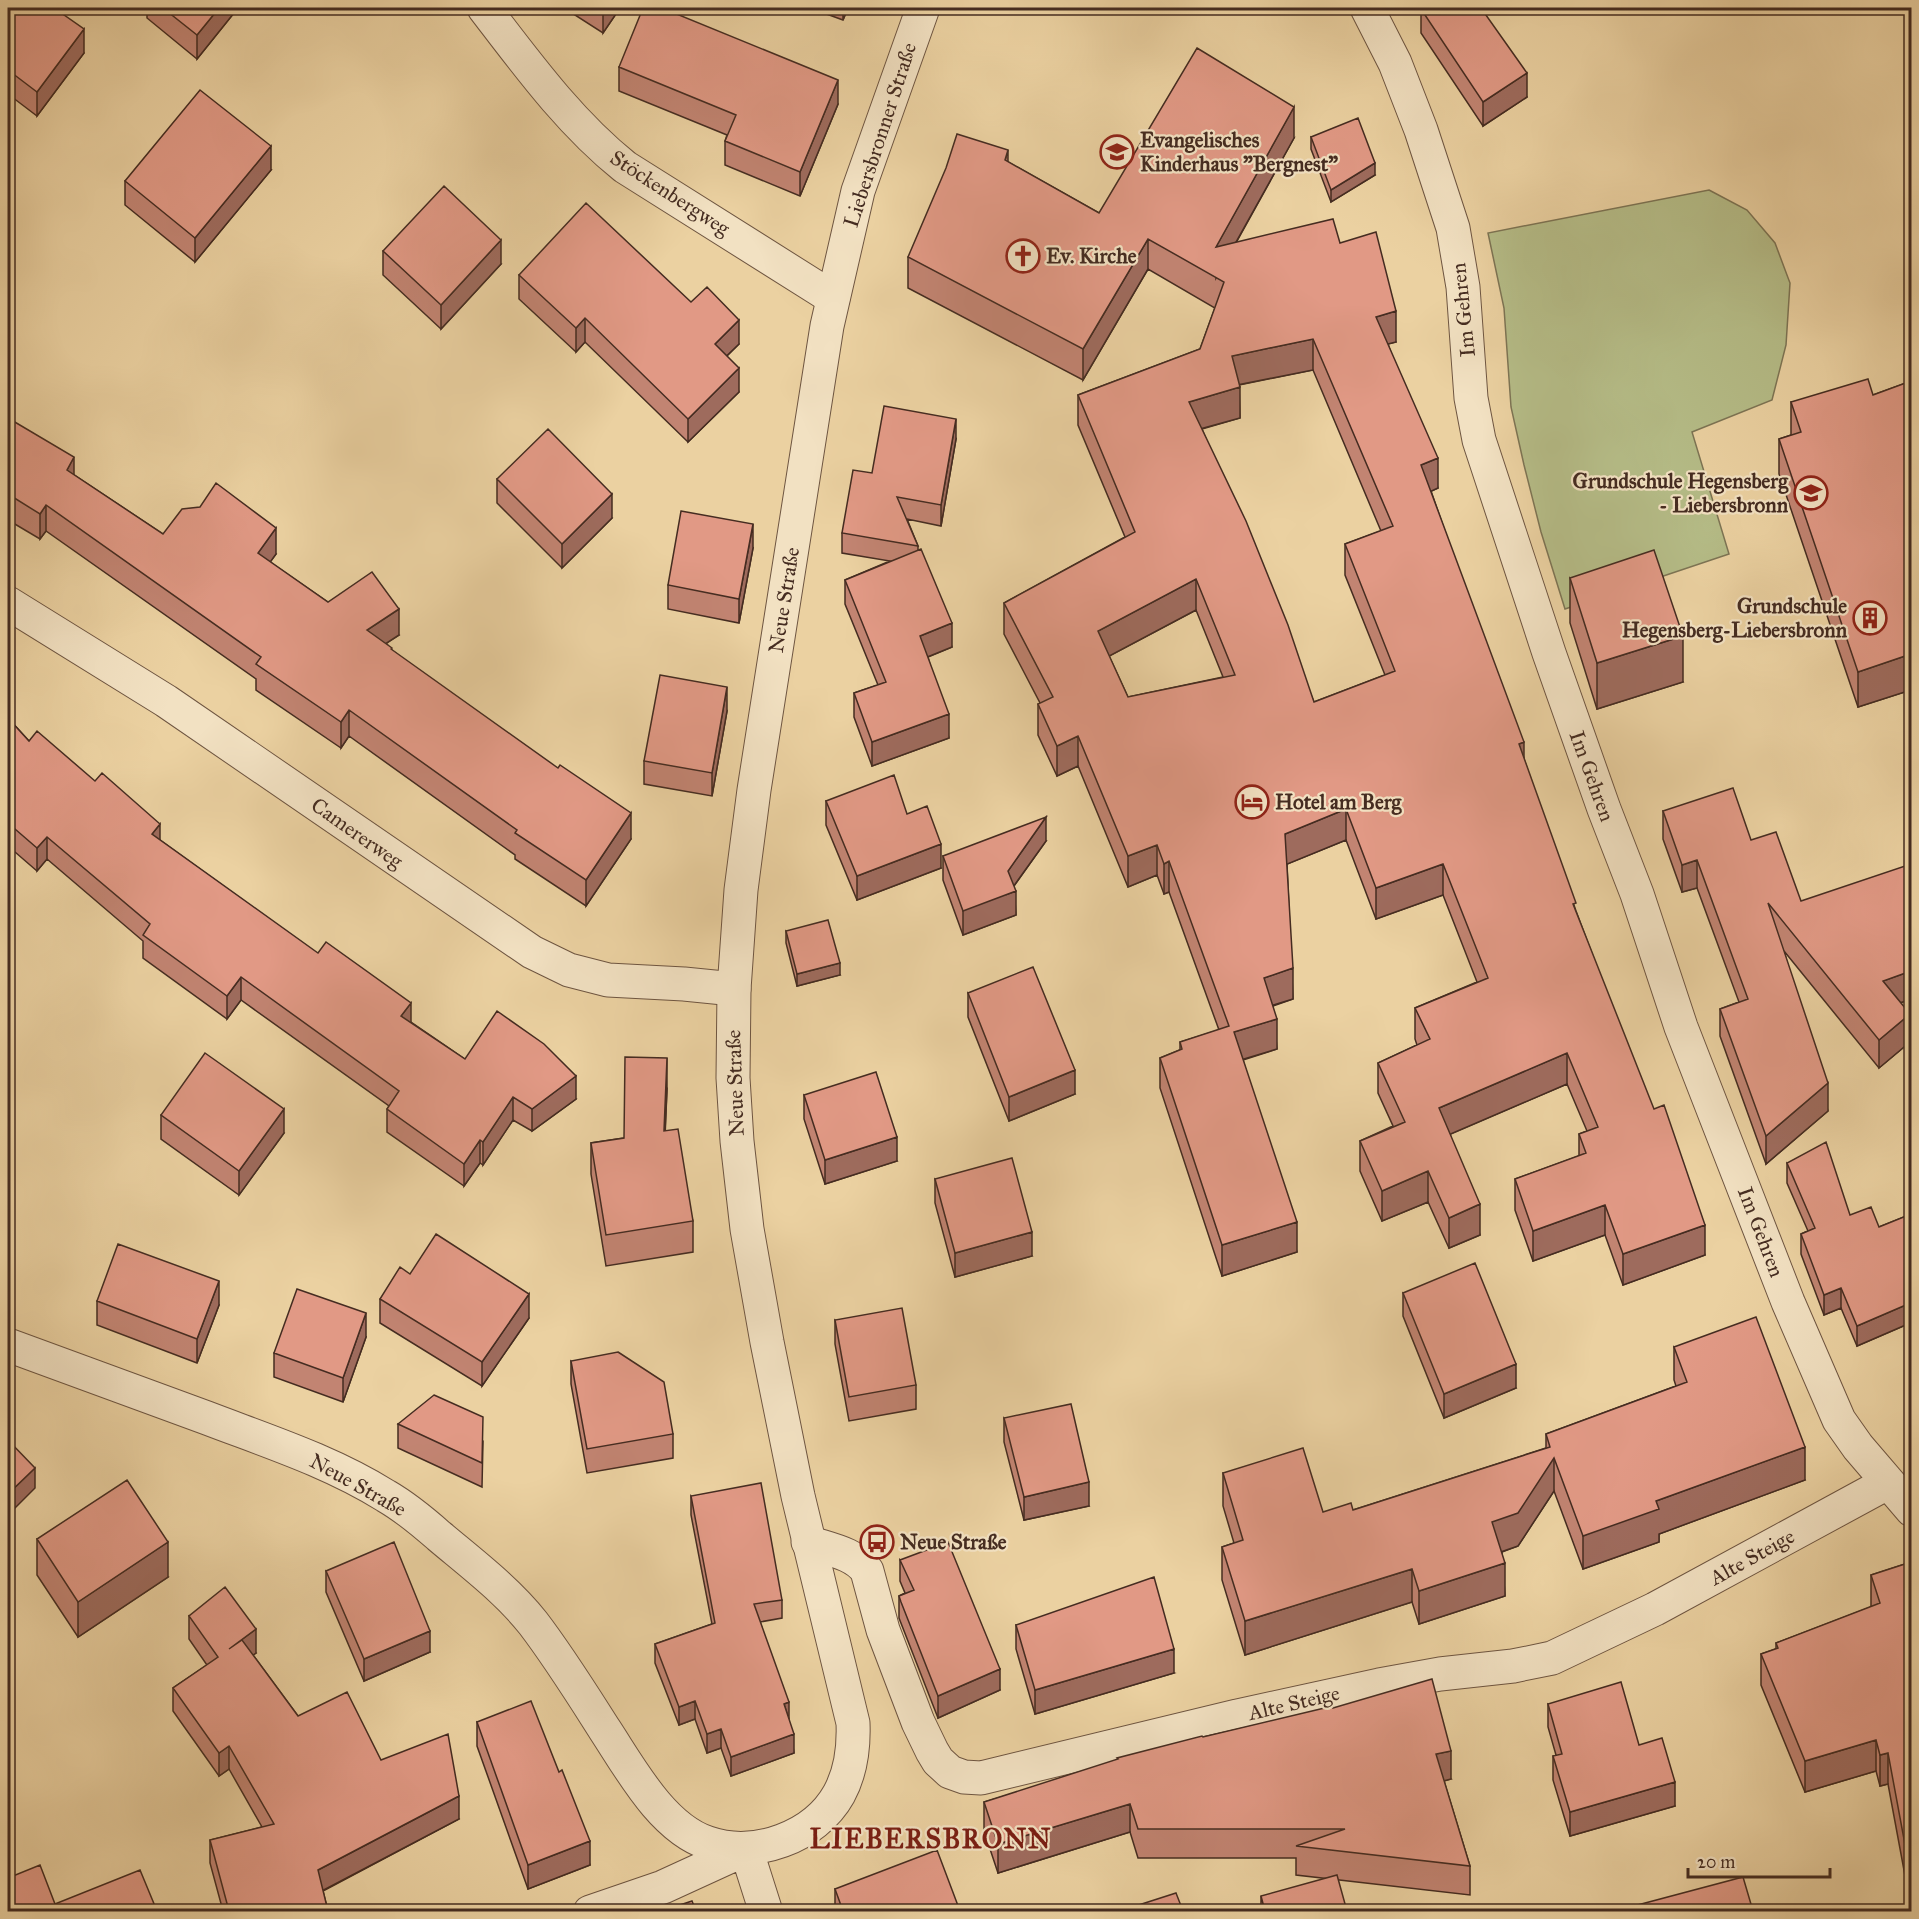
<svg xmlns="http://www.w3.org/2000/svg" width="1919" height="1919" font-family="'IM FELL Great Primer',serif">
	<rect width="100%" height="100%" fill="#ebd1a1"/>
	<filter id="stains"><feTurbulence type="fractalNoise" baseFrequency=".00333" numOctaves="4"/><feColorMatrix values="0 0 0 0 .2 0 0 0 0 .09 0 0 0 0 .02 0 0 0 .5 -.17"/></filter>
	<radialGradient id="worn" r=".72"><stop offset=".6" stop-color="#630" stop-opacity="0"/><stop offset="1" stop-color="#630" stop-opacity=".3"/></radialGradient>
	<path fill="#b5bc87" stroke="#7d7454" stroke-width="1.5" d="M1709,190L1747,210L1775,243L1790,283L1786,345L1772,400L1692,432L1729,554L1565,609L1541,532L1524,465L1511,407L1504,308L1488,233Z"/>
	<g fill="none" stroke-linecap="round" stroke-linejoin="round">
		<defs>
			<path id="minor" d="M484,8C527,64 569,122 625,167L833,298
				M1367,8L1395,63L1421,130L1453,228L1463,287L1471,398L1479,440L1549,653L1604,809L1637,894L1681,1027L1788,1302L1839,1420L1858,1447L1912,1510
				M8,603L166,701L532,952L569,970L608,980L684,984L734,989
				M808,1542C827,1549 855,1553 867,1571L883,1630L918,1722L932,1751L938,1761L950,1772L964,1777L981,1778L1237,1716L1379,1685L1440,1674L1513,1666L1552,1658L1655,1609L1887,1483
				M590,1912L663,1887L746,1849L766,1912"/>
			<path id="tertiary" d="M8,1345C74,1369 140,1393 207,1418C267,1441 330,1461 386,1496C405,1507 422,1521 439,1536C471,1563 507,1590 533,1623C559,1657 582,1694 605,1730C630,1768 662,1828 708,1843C755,1859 815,1837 839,1794C851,1772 854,1748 853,1723L798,1496L767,1342L747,1229L737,1141L733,1078L734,989L741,890L754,790L827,326L858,191L923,8"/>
		</defs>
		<use href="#minor" stroke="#6e5541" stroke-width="35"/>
		<use href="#tertiary" stroke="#6e5541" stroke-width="35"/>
		<use href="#minor" stroke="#f2e1c2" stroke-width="33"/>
		<use href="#tertiary" stroke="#f2e1c2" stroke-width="33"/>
	</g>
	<path fill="#c28472" stroke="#452c21" stroke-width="1.5" fill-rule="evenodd" d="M8,8H57V10L84,53L37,116L8,94Z
		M147,8H238L197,59L147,18Z
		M564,8H620L603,33Z
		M810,8H848L843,20Z
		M1421,9L1527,97L1483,126L1421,33Z
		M619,67L838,104L800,196L725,165V141L727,135L619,91Z
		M1311,137L1375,175L1331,202L1311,149Z
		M1294,138L1236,243H1340L1396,342L1388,344L1438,488L1431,491L1524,759L1576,911L1705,1255L1623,1285L1605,1235L1533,1261L1515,1210V1179L1579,1156V1134L1587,1131L1567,1084L1450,1134L1480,1235L1449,1248L1428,1202L1382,1221L1360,1171V1141L1393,1126L1378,1093V1063L1417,1045L1415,1039V1008L1477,982L1443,895L1376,919L1346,840L1287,864L1293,999L1273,1006L1277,1049L1243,1060L1297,1252L1222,1276L1160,1088V1058L1180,1050V1042L1219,1030L1169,892L1164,894L1157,875L1128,887L1078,766L1057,776L1038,735V704L1040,703L1004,634V603L1125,537L1078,425V395L1200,349L1215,308L1148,269L1083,380L908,288V257L1008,162L1099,213ZM1313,370L1381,531L1345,544V575L1385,675L1314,702L1202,429L1240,418L1239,385ZM1196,610L1223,677L1128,697L1109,656Z
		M271,170L195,262L125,205V181Z
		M383,251L501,264L441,329L383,275Z
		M519,275L691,302L739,344L727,356L739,392L688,442L585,342L576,352L519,299Z
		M1911,381V690L1858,707L1779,474V439L1791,435V402L1873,395Z
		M8,418L74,475L163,534L276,554L270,562L328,602L399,635L386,643L392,650L631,839L586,906L515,859V855L349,736L341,748L256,690V679L46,531L40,539L8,520Z
		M956,439L941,526L907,519L918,546V550L952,647L928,657L949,738L872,766L854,717V693L878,685L845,604V580L890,561L842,553V533Z
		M497,479L612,518L562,568L497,503Z
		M753,548L739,623L668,609V585Z
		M1570,578L1683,682L1597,709L1570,623Z
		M727,711L712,796L644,784V761Z
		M8,718L29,741L160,840L411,1022L465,1059L576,1099L532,1131L513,1120L483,1165L480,1163L464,1186L387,1132V1109L389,1106L241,1000L227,1019L143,958V941L47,859L37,871L8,846Z
		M826,801L907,814L941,868L857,900L826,825Z
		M1663,811L1751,840L1801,901L1911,999L1900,1003L1910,1042L1879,1068L1784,951L1828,1111L1766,1164L1720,1036V1009L1739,1002L1697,888L1682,892L1663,839Z
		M1046,841L1014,886L1016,915L963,935L943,880V856Z
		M786,931L840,975L797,986L786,943Z
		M968,993L1075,1094L1009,1121L968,1017Z
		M667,1089L665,1131L693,1221V1252L606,1266L591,1174V1143L624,1138Z
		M804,1095L897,1161L825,1184L804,1119Z
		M161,1115L284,1133L239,1195L161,1139Z
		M1787,1163L1850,1215L1879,1227L1911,1214V1333L1908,1324L1857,1346L1841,1308L1824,1315L1801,1254V1234L1808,1231L1787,1183Z
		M935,1179L1032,1256L955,1277L935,1203Z
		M410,1274L529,1318L482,1386L380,1323V1299Z
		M1403,1293L1516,1388L1444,1418L1403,1316Z
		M97,1301L219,1305L197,1363L97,1325Z
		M835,1320L916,1385V1409L849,1421L835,1344Z
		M366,1337L343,1402L274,1377V1353Z
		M1674,1347L1805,1480L1659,1534V1542L1583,1569L1554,1491L1518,1546L1502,1552L1505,1596L1419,1624L1412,1602L1245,1655L1222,1580V1547L1234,1543L1223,1506V1473L1323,1512L1353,1510L1546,1448V1434L1676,1386L1674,1380Z
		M571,1361L673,1434V1458L587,1473L571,1384Z
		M1004,1418L1089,1506L1024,1520L1004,1442Z
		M398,1424L483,1441L482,1487L398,1448Z
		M691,1496L782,1600V1618L760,1622L789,1720L794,1753L731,1776L721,1748L707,1753L695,1719L679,1725L655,1663V1644L712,1624L691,1515Z
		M37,1539L168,1577L78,1637L37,1575Z
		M900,1560L1000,1690L938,1718L899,1618V1596L905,1593L900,1581Z
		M1908,1563L1906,1881L1888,1784L1880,1786L1876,1771L1805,1792L1761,1685V1654L1776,1649V1643L1871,1607V1575Z
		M326,1571L430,1652L364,1681L326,1592Z
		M189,1616L256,1653L253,1655L298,1716L381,1760L459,1819L323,1891L328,1911H223L210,1863V1840L262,1827L229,1769L219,1776L173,1711V1688L207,1665L189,1639Z
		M1016,1625L1174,1673L1035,1714L1016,1649Z
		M1548,1704L1639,1745L1675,1806L1570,1836L1553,1780V1756L1556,1755L1548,1727Z
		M1333,1708L1451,1779L1444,1781L1470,1866V1895L1296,1875V1858H1138L1130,1832L998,1873L984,1831V1802L1203,1737Z
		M477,1722L559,1772L590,1865L528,1889L477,1746Z
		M835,1889L960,1911H835Z
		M1261,1896L1265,1911H1261Z"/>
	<path fill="#9e6b5d" stroke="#452c21" stroke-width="1.5" d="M219,8H238L197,59V35Z
		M604,8H620L603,33V10Z
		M843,8H848L843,20Z
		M84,29V53L37,116V92Z
		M1527,73V97L1483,126V102Z
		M838,80V104L800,196V172Z
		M1294,107V138L1216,278V247Z
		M271,146V170L195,262V238Z
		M1008,150V181L1005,160Z
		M1375,163V175L1331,202V190Z
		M1148,239V269L1083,380V349Z
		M501,240V264L441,329V305Z
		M1396,311V342L1376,347V317Z
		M585,318V342L576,352V328Z
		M739,320V344L715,367V344Z
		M1313,339V370L1232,386V356Z
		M739,368V392L688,442V419Z
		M1240,387V418L1189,432V402Z
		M956,419V439L941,526V505Z
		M74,457V483L67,470Z
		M1438,458V488L1421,496V465Z
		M1911,491V526L1906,493Z
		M612,494V518L562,568V544Z
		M46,505V531L40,539V514Z
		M753,524V548L739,623V599Z
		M276,528V554L258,579V553Z
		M1196,579V610L1098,662V631Z
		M399,609V635L367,656V630Z
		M952,623V647L920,660V636Z
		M1683,636V682L1597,709V663Z
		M1911,654V690L1858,707V672Z
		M727,687V711L712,796V773Z
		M349,710V736L341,748V722Z
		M949,714V738L872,766V742Z
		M1078,736V766L1057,776V746Z
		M1524,742V773L1519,744Z
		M1346,809V840L1285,865V834Z
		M631,813V839L586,906V880Z
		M1046,817V841L1008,894L1016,891V915L963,935V911L1008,871Z
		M160,824V847L152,834Z
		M47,837V859L37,871V848Z
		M941,844V868L857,900V876Z
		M1157,845V875L1128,887V856Z
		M1697,860V888L1682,892V865Z
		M1169,861V892L1164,894V864Z
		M1443,864V895L1376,919V888Z
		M840,963V975L797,986V974Z
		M1293,968V999L1264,1008V978Z
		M1911,971V999L1883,1009V981Z
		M241,977V1000L227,1019V996Z
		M411,1003V1026L401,1016Z
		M1910,1014V1042L1879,1068V1040Z
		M1277,1019V1049L1234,1062V1032Z
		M1567,1053V1084L1439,1139V1108Z
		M667,1058V1089L664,1162V1131Z
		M1075,1070V1094L1009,1121V1097Z
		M576,1076V1099L532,1131V1109Z
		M1828,1083V1111L1766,1164V1136Z
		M513,1097V1120L483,1165V1142Z
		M284,1109V1133L239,1195V1171Z
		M897,1137V1161L825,1184V1160Z
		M480,1140V1163L464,1186V1164Z
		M1428,1171V1202L1382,1221V1191Z
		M1480,1204V1235L1449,1248V1218Z
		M1605,1205V1235L1533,1261V1231Z
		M1297,1222V1252L1222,1276V1245Z
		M1705,1225V1255L1623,1285V1254Z
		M1032,1232V1256L955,1277V1253Z
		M219,1281V1305L197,1363V1339Z
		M1841,1288V1308L1824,1315V1295Z
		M529,1294V1318L482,1386V1362Z
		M1908,1304V1324L1857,1346V1326Z
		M366,1313V1337L343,1402V1378Z
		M1516,1364V1388L1444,1418V1394Z
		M1805,1447V1480L1659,1534V1542L1583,1569V1536L1656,1501Z
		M1554,1458V1491L1518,1546L1492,1555V1522Z
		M35,1468V1488L8,1515V1494Z
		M1089,1482V1506L1024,1520V1497Z
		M168,1542V1577L78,1637V1602Z
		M1505,1563V1596L1419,1624V1591Z
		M1412,1569V1602L1245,1655V1621Z
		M256,1629V1653L229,1672V1649Z
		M430,1631V1652L364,1681V1659Z
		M1174,1649V1673L1035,1714V1690Z
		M1000,1669V1690L938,1718V1696Z
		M695,1701V1719L679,1725V1707Z
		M789,1702V1720L784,1704Z
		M721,1729V1748L707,1753V1734Z
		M794,1734V1753L731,1776V1757Z
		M1876,1740V1771L1805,1792V1761Z
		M229,1746V1769L219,1776V1753Z
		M1451,1751V1779L1436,1783V1754Z
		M1888,1753V1784L1880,1786V1755Z
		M1675,1782V1806L1570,1836V1812Z
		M459,1796V1819L318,1893V1870Z
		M1130,1804V1832L998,1873V1844Z
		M590,1841V1865L528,1889V1865Z
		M1911,1848V1879L1906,1881V1850Z"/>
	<path fill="#e19985" stroke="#452c21" stroke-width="1.5" fill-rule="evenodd" d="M8,8H54L84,29L37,92L8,70Z
		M163,8H219L197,35Z
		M643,8H662L838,80L800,172L725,141L736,115L619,67Z
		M1423,8H1481L1527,73L1483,102L1421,9Z
		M1197,48L1294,107L1216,247L1333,219L1340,243L1376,232L1396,311L1376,317L1438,458L1421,465L1524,742L1519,744L1576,903L1573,904L1654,1109L1664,1105L1705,1225L1623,1254L1605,1205L1533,1231L1515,1179L1586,1153L1579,1134L1598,1127L1567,1053L1439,1108L1480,1204L1449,1218L1428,1171L1382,1191L1360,1141L1405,1122L1378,1063L1430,1039L1415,1008L1488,978L1443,864L1376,888L1346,809L1285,834L1293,968L1264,978L1277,1019L1234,1032L1297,1222L1222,1245L1160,1058L1182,1049L1180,1042L1229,1026L1169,861L1164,864L1157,845L1128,856L1078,736L1057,746L1038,704L1053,697L1004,603L1135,532L1078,395L1200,349L1224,282L1148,239L1083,349L908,257L946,168L957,134L1008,150L1005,160L1099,213ZM1313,339L1393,526L1345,544L1395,671L1314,702L1288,625L1246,521L1189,402L1240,387L1232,356ZM1196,579L1235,675L1128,697L1098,631Z
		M200,90L271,146L195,238L125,181Z
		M1358,118L1375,163L1331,190L1311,137Z
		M444,186L501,240L441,305L383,251Z
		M586,203L691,302L707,287L739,320L715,344L739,368L688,419L585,318L576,328L519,275Z
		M1868,379L1873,395L1911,381V491L1906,493L1911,511V654L1858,672L1779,439L1801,432L1791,402Z
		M884,406L956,419L941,505L897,497L918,546L842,533L853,470L872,473Z
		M8,418L74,457L67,470L163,534L182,509L200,507L216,483L276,528L258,553L328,602L372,572L399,609L367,630L392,648L391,649L558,768L560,765L631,813L586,880L515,833L517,830L349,710L341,722L256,664L261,657L46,505L40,514L8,494Z
		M548,429L612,494L562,544L497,479Z
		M681,511L753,524L739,599L668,585Z
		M921,549L952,623L920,636L949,714L872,742L854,693L886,682L845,580Z
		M1654,550L1683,636L1597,663L1570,578Z
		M660,675L727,687L712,773L644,761Z
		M8,718L29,741L37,731L95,781L102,773L160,824L152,834L318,953L326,942L411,1003L401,1016L465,1059L497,1011L544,1044L576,1076L532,1109L513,1097L483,1142L480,1140L464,1164L387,1109L399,1091L241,977L227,996L143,935L150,924L47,837L37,848L8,823Z
		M894,775L907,814L927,806L941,844L857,876L826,801Z
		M1733,788L1751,840L1776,832L1801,901L1911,864V971L1883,981L1910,1014L1879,1040L1768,903L1828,1083L1766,1136L1720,1009L1748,999L1697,860L1682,865L1663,811Z
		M1046,817L1008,871L1016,891L963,911L943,856Z
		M828,920L840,963L797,974L786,931Z
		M1033,967L1075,1070L1009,1097L968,993Z
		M205,1053L284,1109L239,1171L161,1115Z
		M625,1057L667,1058L664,1131L678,1129L693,1221L606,1235L591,1143L624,1138Z
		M876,1072L897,1137L825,1160L804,1095Z
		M1826,1142L1850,1215L1871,1207L1879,1227L1911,1214V1313L1908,1304L1857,1326L1841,1288L1824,1295L1801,1234L1815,1228L1787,1163Z
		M1012,1158L1032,1232L955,1253L935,1179Z
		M436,1234L529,1294L482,1362L380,1299L400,1267L410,1274Z
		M118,1244L219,1281L197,1339L97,1301Z
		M1475,1263L1516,1364L1444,1394L1403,1293Z
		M297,1289L366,1313L343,1378L274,1353Z
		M902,1308L916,1385L849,1397L835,1320Z
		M1756,1317L1805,1447L1656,1501L1659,1509L1583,1536L1554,1458L1518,1513L1492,1522L1505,1563L1419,1591L1412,1569L1245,1621L1222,1547L1243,1540L1223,1473L1303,1448L1323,1512L1351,1503L1353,1510L1550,1447L1546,1434L1687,1382L1674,1347Z
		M618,1352L664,1382L673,1434L587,1449L571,1361Z
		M434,1395L483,1417L482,1463L398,1424Z
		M1071,1404L1089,1482L1024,1497L1004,1418Z
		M8,1440L35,1468L8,1494Z
		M127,1480L168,1542L78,1602L37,1539Z
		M761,1483L782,1600L754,1604L789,1702L784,1704L794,1734L731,1757L721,1729L707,1734L695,1701L679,1707L655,1644L715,1623L691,1496Z
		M394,1542L430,1631L364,1659L326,1571Z
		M948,1542L1000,1669L938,1696L901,1602L899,1596L914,1590L900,1560Z
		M1908,1563L1911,1573V1848L1906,1850L1888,1753L1880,1755L1876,1740L1805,1761L1761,1654L1778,1648L1776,1643L1880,1603L1871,1575Z
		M1154,1577L1174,1649L1035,1690L1016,1625Z
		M225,1587L256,1629L229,1649L242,1640L298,1716L347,1692L381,1760L448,1734L459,1796L318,1870L328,1911H229L210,1840L274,1824L229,1746L219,1753L173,1688L218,1657L189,1616Z
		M1432,1679L1451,1751L1436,1754L1470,1866L1296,1846L1345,1829H1138L1130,1804L998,1844L984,1802L1118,1759L1117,1758L1202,1736L1203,1737L1333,1706V1708Z
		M1621,1682L1639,1745L1662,1738L1675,1782L1570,1812L1553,1756L1562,1754L1548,1704Z
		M531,1701L559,1772L562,1770L590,1841L528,1865L477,1722Z
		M937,1850L960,1911H843L835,1889Z
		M40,1865L55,1904L140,1870L157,1911H8V1878Z
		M1337,1875L1347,1911H1265L1261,1896Z
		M1743,1877L1753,1911H1615Z
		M1176,1893L1183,1911H1120Z
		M692,1901L696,1911H662Z"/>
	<defs>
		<symbol id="school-ring" viewBox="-11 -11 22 22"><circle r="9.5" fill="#f2e1c2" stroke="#8f2418" stroke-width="1.5"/><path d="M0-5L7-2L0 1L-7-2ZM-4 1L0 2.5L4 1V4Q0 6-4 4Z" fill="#8f2418"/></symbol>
		<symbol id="church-ring" viewBox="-11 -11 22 22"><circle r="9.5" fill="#f2e1c2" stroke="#8f2418" stroke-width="1.5"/><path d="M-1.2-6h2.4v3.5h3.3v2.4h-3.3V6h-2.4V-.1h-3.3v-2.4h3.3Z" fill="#8f2418"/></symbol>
		<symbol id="building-ring" viewBox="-11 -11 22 22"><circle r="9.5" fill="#f2e1c2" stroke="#8f2418" stroke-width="1.5"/><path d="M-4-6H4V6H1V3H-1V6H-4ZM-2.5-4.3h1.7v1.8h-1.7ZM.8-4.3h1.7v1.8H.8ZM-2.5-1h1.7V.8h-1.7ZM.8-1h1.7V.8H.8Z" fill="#8f2418"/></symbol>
		<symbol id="hotel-ring" viewBox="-11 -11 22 22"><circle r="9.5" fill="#f2e1c2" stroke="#8f2418" stroke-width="1.5"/><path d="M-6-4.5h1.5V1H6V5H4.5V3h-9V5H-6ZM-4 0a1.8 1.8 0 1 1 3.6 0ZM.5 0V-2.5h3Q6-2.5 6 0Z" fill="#8f2418"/></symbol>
		<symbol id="bus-ring" viewBox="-11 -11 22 22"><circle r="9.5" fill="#f2e1c2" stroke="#8f2418" stroke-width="1.5"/><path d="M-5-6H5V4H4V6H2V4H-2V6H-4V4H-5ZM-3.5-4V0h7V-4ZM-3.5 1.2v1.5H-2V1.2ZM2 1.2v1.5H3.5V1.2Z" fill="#8f2418"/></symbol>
	</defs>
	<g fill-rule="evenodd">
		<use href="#school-ring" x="1098" y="133" width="38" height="38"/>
		<use href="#church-ring" x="1004" y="237" width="38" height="38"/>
		<use href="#school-ring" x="1792" y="474" width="38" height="38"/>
		<use href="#building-ring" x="1851" y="599" width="38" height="38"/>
		<use href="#hotel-ring" x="1233" y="783" width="38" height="38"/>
		<use href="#bus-ring" x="858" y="1523" width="38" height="38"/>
	</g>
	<g text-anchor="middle" stroke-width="4.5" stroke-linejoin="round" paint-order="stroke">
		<g font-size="21" fill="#452c21" stroke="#f2e1c2">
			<text transform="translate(880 135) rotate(-72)" y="7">Liebersbronner Straße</text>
			<text transform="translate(670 193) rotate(33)" y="7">Stöckenbergweg</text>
			<text transform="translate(1463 310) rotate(-96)" y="7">Im Gehren</text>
			<text transform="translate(784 600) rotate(-81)" y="7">Neue Straße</text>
			<text transform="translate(1592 776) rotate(70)" y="7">Im Gehren</text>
			<text transform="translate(357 833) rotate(35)" y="7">Camererweg</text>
			<text transform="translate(735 1083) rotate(-92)" y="7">Neue Straße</text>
			<text transform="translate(1761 1232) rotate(69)" y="7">Im Gehren</text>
			<text transform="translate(358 1485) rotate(29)" y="7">Neue Straße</text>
			<text transform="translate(1752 1557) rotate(-29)" y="7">Alte Steige</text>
			<text transform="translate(1294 1703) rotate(-13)" y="7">Alte Steige</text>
		</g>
		<g font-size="21" font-weight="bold" fill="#452c21" stroke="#f2e1c2" text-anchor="start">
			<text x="1140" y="147">Evangelisches<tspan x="1140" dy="24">Kinderhaus "Bergnest"</tspan></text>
			<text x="1046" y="263">Ev. Kirche</text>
			<text x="1788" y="488" text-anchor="end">Grundschule Hegensberg<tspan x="1788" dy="24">- Liebersbronn</tspan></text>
			<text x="1847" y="613" text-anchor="end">Grundschule<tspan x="1847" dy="24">Hegensberg-Liebersbronn</tspan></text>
			<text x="1275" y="809">Hotel am Berg</text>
			<text x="900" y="1549">Neue Straße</text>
		</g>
		<g font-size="27" font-weight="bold" letter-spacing="1.5" fill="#7a1f14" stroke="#f2e1c2">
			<text x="931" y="1848">LIEBERSBRONN</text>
		</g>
	</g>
	<rect width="1919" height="1919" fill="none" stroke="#ebd1a1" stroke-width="30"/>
	<rect x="9" y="9" width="1901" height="1901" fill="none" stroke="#452c21" stroke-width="3"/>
	<rect x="15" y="15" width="1889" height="1889" fill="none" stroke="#452c21" stroke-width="1.5"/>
	<path d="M1688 1868v9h142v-9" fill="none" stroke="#452c21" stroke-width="3"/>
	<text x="1697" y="1868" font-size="18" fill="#452c21" stroke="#f2e1c2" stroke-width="4.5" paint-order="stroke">20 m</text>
	<rect width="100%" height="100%" filter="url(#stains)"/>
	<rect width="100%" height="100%" fill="url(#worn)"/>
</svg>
